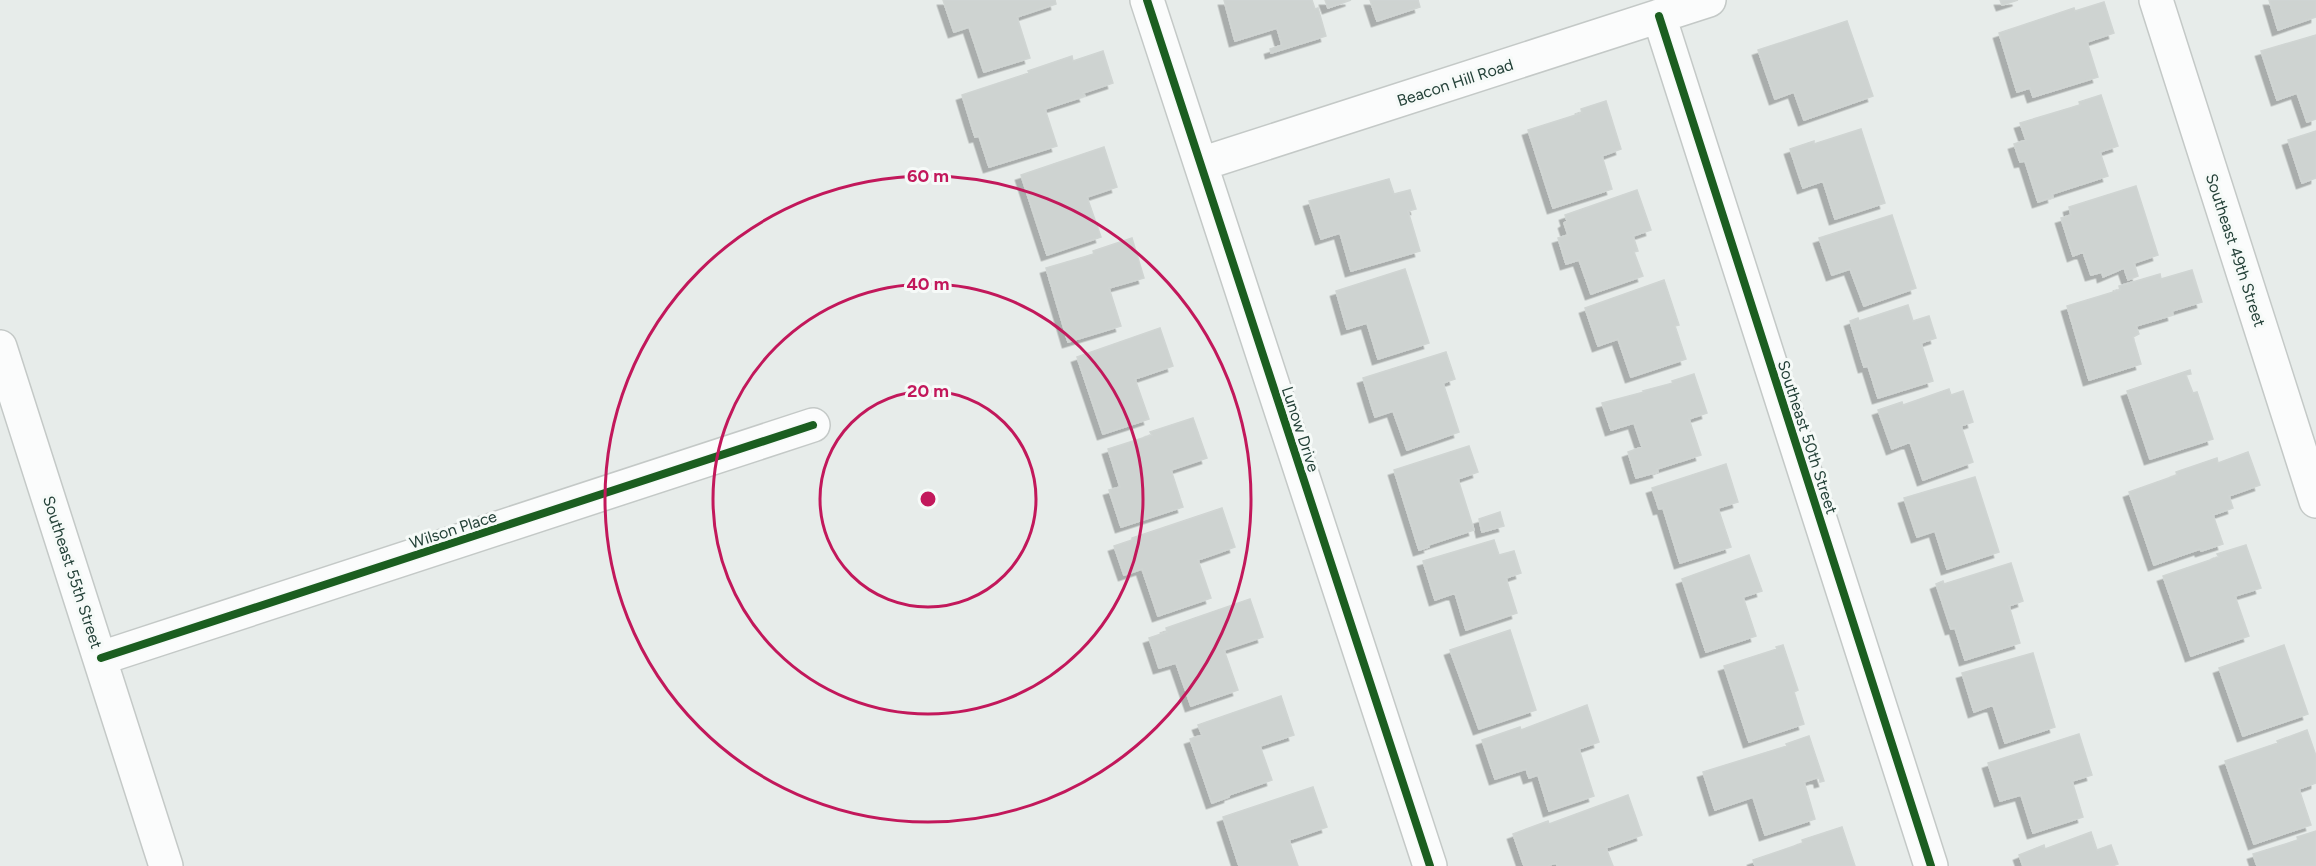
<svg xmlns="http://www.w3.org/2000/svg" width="2316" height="866" font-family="Figtree,sans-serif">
	<defs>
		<filter id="shadow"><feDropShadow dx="-5.5" dy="5.5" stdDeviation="0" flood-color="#0004"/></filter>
	</defs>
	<rect width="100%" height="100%" fill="#e7ecea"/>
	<path fill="#ced3d1" stroke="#d0d5d3" stroke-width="1.5" filter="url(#shadow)" d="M943,0H1055L1056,4L1017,17L1030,58L984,72L969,27L954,32Z
		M1224,0H1312L1315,9L1318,8L1326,36L1271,53L1270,49L1282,45L1277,28L1235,41Z
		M1325,0H1351L1328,8Z
		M1370,0H1418L1420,7L1377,21Z
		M2000,0H2018L2002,5Z
		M2269,0H2316V17L2278,30Z
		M2104,2L2114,33L2087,42L2098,77L2033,97L2030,88L2017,92L1999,33L2074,8L2075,11Z
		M1847,21L1873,96L1804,120L1794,92L1775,99L1758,50Z
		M2316,35V119L2307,122L2297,93L2277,100L2261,51Z
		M1103,51L1113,83L1083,93L1085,96L1045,109L1057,146L989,167L979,136L975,137L962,95L1029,73L1028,71L1072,56L1073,61Z
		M2101,95L2118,146L2100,152L2108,176L2052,194L2053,197L2038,202L2025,161L2020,162L2014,144L2026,140L2020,123L2080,105L2079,102Z
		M1606,101L1621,149L1602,156L1612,189L1553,208L1528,130L1582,113L1581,109Z
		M1861,129L1885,203L1835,219L1823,181L1803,188L1790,149L1814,141V144Z
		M2316,131V178L2302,183L2288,140Z
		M1104,147L1117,187L1087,197L1101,237L1047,255L1021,175Z
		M1389,179L1394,194L1410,190L1416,209L1408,211L1420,251L1351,271L1340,233L1321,239L1309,201Z
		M2136,186L2158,255L2134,263L2138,276L2128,280L2124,268L2103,277L2102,272L2091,275L2083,252L2073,256L2061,218L2071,215L2069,207Z
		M1637,190L1651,230L1633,236L1638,251L1634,252L1643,276L1591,294L1579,260L1566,264L1558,238L1568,235L1564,223L1567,221L1565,215Z
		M1892,215L1916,288L1864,306L1850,269L1832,275L1819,238Z
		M1132,238L1144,278L1109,288L1121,326L1068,342L1046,268L1094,254L1093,251Z
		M1405,269L1429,343L1378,359L1367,323L1347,329L1336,291Z
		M2192,270L2202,302L2172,311L2173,315L2136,326L2139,334L2133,337L2141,364L2089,380L2067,306L2120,290L2119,286L2160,274L2161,279Z
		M1664,280L1679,325L1675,326L1686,359L1631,377L1618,339L1598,346L1585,308Z
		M1908,305L1913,321L1929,316L1936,338L1921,343L1933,381L1878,398L1868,366L1864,367L1850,321L1858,318L1859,321Z
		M1160,328L1173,366L1135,379L1149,419L1103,434L1077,357Z
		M1446,352L1455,379L1443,383L1459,432L1407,450L1393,411L1375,417L1363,378Z
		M2190,370L2191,374L2186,375L2193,393L2197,392L2213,439L2150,459L2127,391Z
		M1694,374L1707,413L1689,419L1701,455L1657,469L1658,472L1636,478L1628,452L1642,447L1634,423L1611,430L1602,403L1644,392L1643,391L1673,383L1672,381Z
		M1949,389L1951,395L1963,391L1973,422L1961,426L1973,462L1923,480L1910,442L1892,449L1878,410L1902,402L1903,405Z
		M1193,418L1207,458L1171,470L1183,507L1121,527L1109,490L1120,487L1108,449L1152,435L1150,432Z
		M1469,446L1478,472L1458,479L1474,530L1428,545L1429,547L1419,550L1394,470Z
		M2248,452L2260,485L2229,496L2233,508L2213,515L2223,544L2201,551L2200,549L2154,565L2129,492L2177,475L2176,472L2217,458L2218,463Z
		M1726,464L1738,502L1718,508L1731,547L1680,563L1663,508L1659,509L1652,488Z
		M1975,477L1999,552L1947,569L1935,531L1917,537L1904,498Z
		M1222,508L1235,547L1198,560L1211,598L1158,616L1142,569L1124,575L1114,546L1132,540V538Z
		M1500,512L1504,526L1482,532L1479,519Z
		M1494,540L1499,555L1514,551L1521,573L1506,578L1517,613L1466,630L1455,593L1435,600L1423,561Z
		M2246,545L2261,588L2235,596L2249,636L2191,656L2163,576L2219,557L2217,554Z
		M1749,555L1762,591L1743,597L1756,636L1706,652L1682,579Z
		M2011,563L2023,601L2009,606L2020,643L1965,660L1955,628L1951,629L1936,584L1943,581L1944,584Z
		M1250,599L1263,637L1224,650L1238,690L1191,706L1176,663L1159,668L1149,638L1167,632L1166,628Z
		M1510,630L1536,710L1479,729L1450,650Z
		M1783,645L1798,690L1794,692L1804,724L1749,742L1724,666L1777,649L1776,647Z
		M2284,645L2308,714L2243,736L2219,668Z
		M2033,653L2055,727L2005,743L1993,705L1974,712L1962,673Z
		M1281,696L1294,735L1260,746L1272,780L1229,795V797L1212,803L1190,739L1202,735L1198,725Z
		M1587,705L1599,742L1579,749L1594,796L1549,811L1538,775L1529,778L1526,769L1495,779L1482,740L1520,727L1521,730Z
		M2307,730L2316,756V783L2299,789L2311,825L2254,844L2225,761L2278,743L2277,741Z
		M2079,734L2092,775L2072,781L2083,817L2033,833L2021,795L2000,801L1988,763Z
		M1809,736L1824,781L1820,782L1819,777L1804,782L1815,819L1765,835L1753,797L1715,810L1703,772L1787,746L1786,744Z
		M1313,787L1327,827L1289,840L1298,866H1239L1223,817Z
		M1628,795L1642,835L1606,848L1613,866H1557L1556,863L1547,866H1524L1513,834L1548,821L1549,824Z
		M1842,827L1855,866H1755L1753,860L1803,843L1802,840Z
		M2316,831V866H2257L2253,854L2298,840L2297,837Z
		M2091,832L2097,850L2111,845L2118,864L2112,866H2023L2019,855L2044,845L2045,849Z"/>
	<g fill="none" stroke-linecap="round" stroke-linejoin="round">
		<defs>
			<path id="minor" d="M1147,0L1430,866
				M2156,0L2316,501
				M1659,16L1931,866
				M1201,164L1709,0
				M0,347L166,866
				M101,658L813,425"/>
		</defs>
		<use href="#minor" stroke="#c4c9c7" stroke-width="36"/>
		<use href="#minor" stroke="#fbfcfc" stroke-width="33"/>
		<defs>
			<path id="cycleway" d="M1147,0L1430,866
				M1659,16L1931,866
				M101,658L813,425"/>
		</defs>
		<use href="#cycleway" stroke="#f6faf8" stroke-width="11"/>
		<use href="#cycleway" stroke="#1b5e20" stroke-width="8"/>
	</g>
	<g fill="none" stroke="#c2185b" stroke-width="3">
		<circle cx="928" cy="499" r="108"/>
		<circle cx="928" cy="499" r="215"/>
		<circle cx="928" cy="499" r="323"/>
	</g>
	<g text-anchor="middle" stroke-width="6" stroke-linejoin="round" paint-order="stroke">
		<g font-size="16" fill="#244138" stroke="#f6faf8">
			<text transform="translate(1455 82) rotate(-18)" y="6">Beacon Hill Road</text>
			<text transform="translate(2236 250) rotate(72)" y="6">Southeast 49th Street</text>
			<text transform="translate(1301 429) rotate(72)" y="6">Lunow Drive</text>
			<text transform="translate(1808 437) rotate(72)" y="6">Southeast 50th Street</text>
			<text transform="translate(453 529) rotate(-18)" y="6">Wilson Place</text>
			<text transform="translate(73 572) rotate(72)" y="6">Southeast 55th Street</text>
		</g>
	</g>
	<circle cx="928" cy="499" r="9" fill="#c2185b" stroke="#f6faf8" stroke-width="3"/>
	<g font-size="18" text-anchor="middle" font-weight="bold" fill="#c2185b" stroke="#f6faf8" stroke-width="6" stroke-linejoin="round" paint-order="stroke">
		<text x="928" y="182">60 m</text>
		<text x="928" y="290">40 m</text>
		<text x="928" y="397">20 m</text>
	</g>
</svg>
